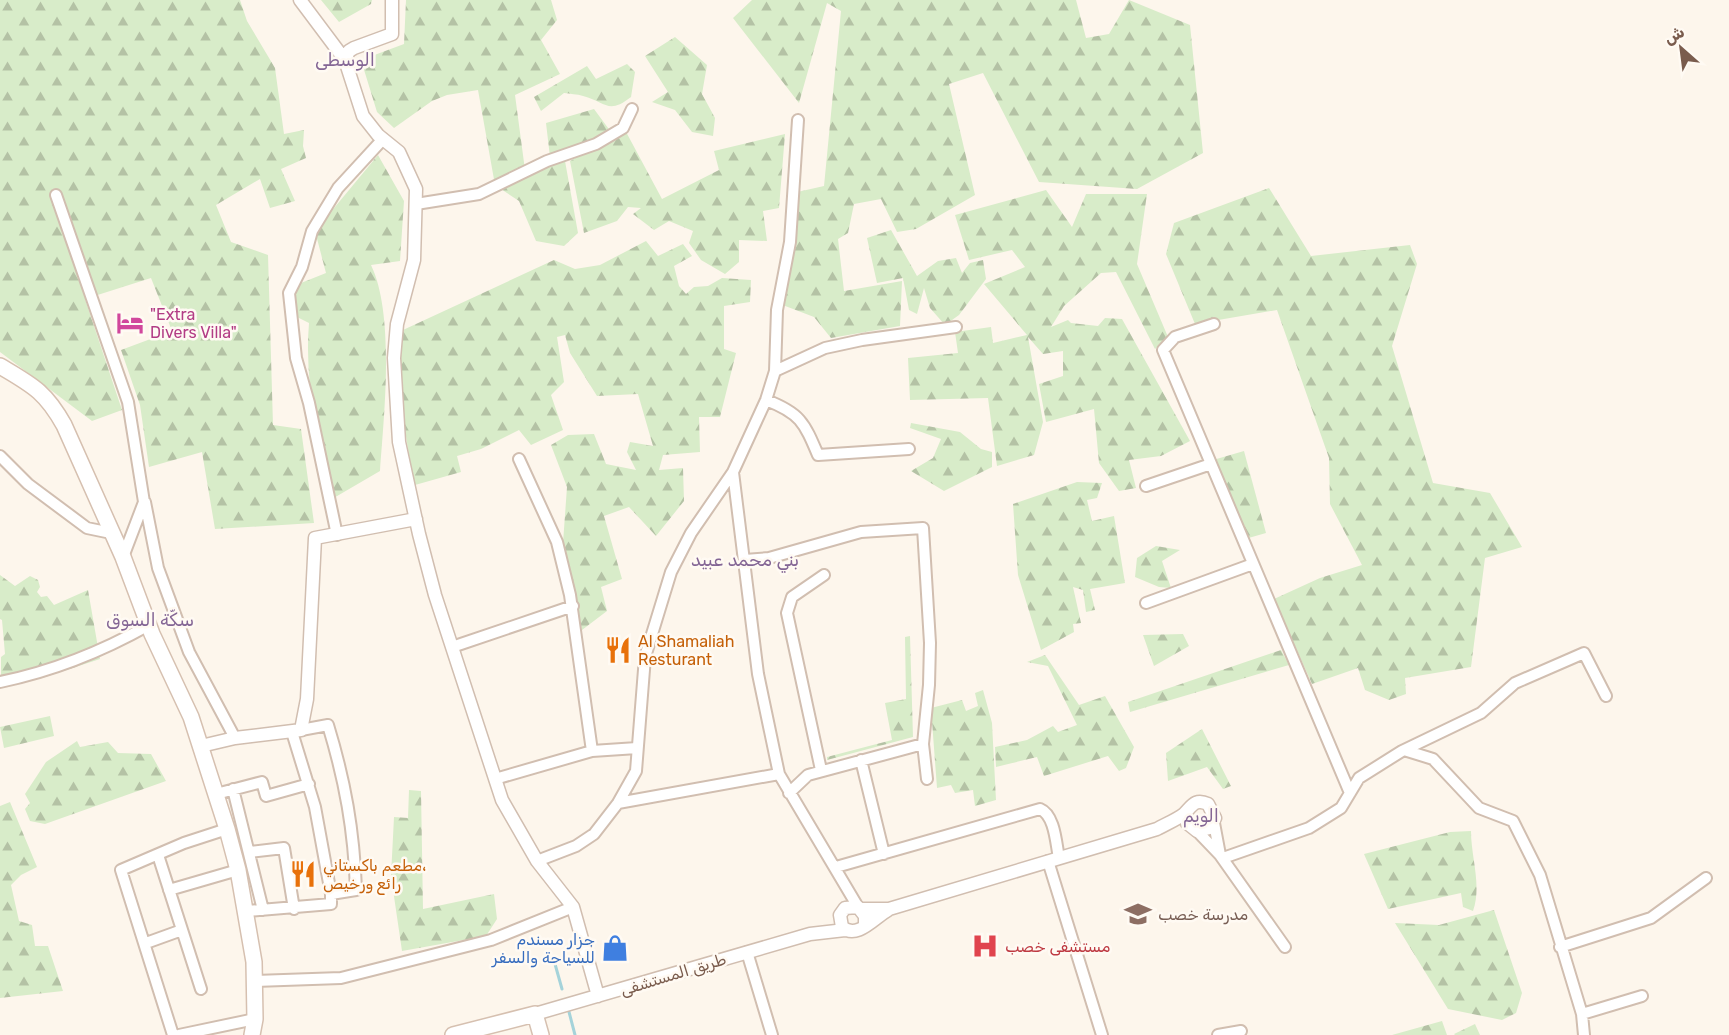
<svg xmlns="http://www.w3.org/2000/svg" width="1729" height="1035" font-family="Rubik,Cairo,sans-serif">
	<defs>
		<pattern id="forest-firs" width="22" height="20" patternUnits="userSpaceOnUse" patternTransform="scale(1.5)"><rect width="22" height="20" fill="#d8ecc9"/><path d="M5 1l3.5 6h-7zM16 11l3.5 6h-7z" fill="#b4c2a5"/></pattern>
	</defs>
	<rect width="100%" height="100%" fill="#fdf6ec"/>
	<path fill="url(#forest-firs)" d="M0,0H240L247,21L275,68L284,134L304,130L303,146L306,158L281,169L295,201L270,208L260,179L216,205L231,242L268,255L273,425L301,429L314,523L215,529L202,452L149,467L140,405L121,350L172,331L151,278L85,299L122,410L92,421L0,352Z
		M321,0H372L371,4L339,22Z
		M406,0H551L557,20L541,40L560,74L515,95L525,170L565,161L578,233L564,246L536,241L519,201L495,185L478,90L447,95L432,101L394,128L377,112L361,60L404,44Z
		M752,0H1076L1086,38L1109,34L1129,0L1190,25L1203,153L1137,189L1039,182L983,73L949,84L975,195L916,229L897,232L881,199L854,204L848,233L838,239L844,291L902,281L900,326L831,338L814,317L780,304L793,193L824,186L841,11L827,3L799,103L733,18Z
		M675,37L707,65L702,94L715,118L713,136L692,132L675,110L652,102L668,92L645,56Z
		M627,64L635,72L631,97C608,115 606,102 583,96C577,94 570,94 564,93L541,111L534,97L587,66L596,79Z
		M594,109L611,132L550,157L546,123Z
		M625,130L662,199L719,170L714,151L785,134L779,208L763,211L767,241L739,240V262L725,274L701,260L689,243L693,231L669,221L654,230L633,214L641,208L628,207L617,221L584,233L570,161Z
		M378,155L404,201L400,261L371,265C395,315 384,415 380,471L332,499C318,441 304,383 309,323L295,316L296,285L326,273L315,231Z
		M1269,188L1311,256L1410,245L1417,264L1392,346L1433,483L1490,493L1522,547L1485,558L1471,667L1405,678L1406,694L1389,700L1365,690L1358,668L1312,684L1274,599L1320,578L1362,565L1330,504L1329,458L1277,310L1195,324L1166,254L1174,223Z
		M1046,190L1072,227L1086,194H1147L1137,264L1168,337L1155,349L1116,272L1101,273L1064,306L1051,327L1068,320L1071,323L1098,326L1105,318L1122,319L1190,441L1161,456L1129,460L1136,488L1119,491L1099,463L1094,409L1046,422L1039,384L1063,376V351L1043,354L1028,337L1043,422L1034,455L997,466L988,398L910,400L908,358L958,353L955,332L991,327L993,343L1027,335L984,284L1025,267L1012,250L969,260L955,215Z
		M891,230L917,276L938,261L956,258L962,273L970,263L983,260L986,279L959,315L945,325L930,308L924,288L917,314L909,310L903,278L877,283L867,238Z
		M646,241L658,256L683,244L692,256L674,266L679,286L686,294L694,287L708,286L722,278L751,280L750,302L724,306V349L736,353L720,417H699L700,452L663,455L659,470L683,468L684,501L656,536L629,507L604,516L622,579L601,587L607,611L582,630L562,557L567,487L551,445L568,435L594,434L606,464L636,470L627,452L630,442L653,446L638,394L597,396L570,353L565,335L557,337L564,382L551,395L563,430L531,445L519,430L481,449L457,456L461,472L415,485C404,434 397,382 403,330L554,260L575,269L600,265Z
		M911,423L960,432L981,449L992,452V467L944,491L911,471L933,458L941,439L910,428Z
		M1244,451L1266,533L1245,539L1213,460Z
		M1077,482L1102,483L1097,498L1087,500L1092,521L1114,516L1125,583L1090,589L1095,610L1086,612L1083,590L1073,587L1081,623L1073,624L1074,632L1041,650L1018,575L1013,504Z
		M1156,546L1180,550L1162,561L1171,588L1159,587L1135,577L1137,558Z
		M0,575L15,586L30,576L38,580L40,587L37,592L41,597L47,596L54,605L88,590L100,659L39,679L35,677L1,675V657L5,654L2,620L0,619Z
		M1183,634L1189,646L1154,666L1143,635Z
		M910,636L913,737L827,760V757L892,740L885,703L906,699L905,637Z
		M1281,650L1289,665L1130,712L1128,702Z
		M1045,655L1079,705L1105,696L1134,747L1126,768L1119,771L1108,756L1044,776L1037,757L996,767L995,747L1027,740L1053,726L1058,732L1077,725L1048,666L1027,662Z
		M983,690L992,723L996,800L975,806L973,790L955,793L951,785L937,788L931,708L962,700L966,711L978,706L975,693Z
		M50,716L54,736L4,748L0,727Z
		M1202,729L1231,786L1223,789L1207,767L1168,781L1166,753Z
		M77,741L80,747L108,742L118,753L151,754L166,781L45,824L30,821L25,809L30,803L25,794L46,762Z
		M409,790L421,791L423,909L494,894L497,919L486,936L402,951L391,876L394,817L408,818Z
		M10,802L37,867L21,875L11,885L19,921L32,925L35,946H48L63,991L0,998V806Z
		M1471,831C1471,858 1482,885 1473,911L1463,907L1461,893L1388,909L1364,854L1450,832Z
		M1494,910L1522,993L1516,1013L1502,1020L1448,1009L1395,923L1439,925Z
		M1442,1021L1447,1035H1392Z
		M1475,1024L1480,1035H1455L1454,1034Z"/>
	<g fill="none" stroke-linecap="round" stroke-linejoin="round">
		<path stroke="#a5d3da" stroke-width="3" d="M555,964L562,989
			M568,1008L575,1035"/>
		<defs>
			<path id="minor" d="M56,195L128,402L144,502L123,557
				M416,204L479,194L547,161L596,144L623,128L632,109
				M1214,324L1175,337L1163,350L1350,793
				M775,371L777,310L790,242L798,120
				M766,400C800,413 804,422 818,455L909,449
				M0,456L28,484L87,528L111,533
				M519,459L557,542L570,595L592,751
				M733,472L758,674L779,774L858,907
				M1146,486L1211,464
				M145,502L158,568L189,652L235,738
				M337,535L309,403L296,358L289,293L302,267L312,231L338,188L383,139
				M745,560L769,558L861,532L923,528L930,643L929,685L923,744L927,779
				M1146,603L1253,564
				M452,647L573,606
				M0,682C54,671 101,652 149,625
				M292,732L315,807L331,894
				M1404,750L1433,759L1479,808L1513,821L1540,875L1582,1014L1584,1035
				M861,760L884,854
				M821,770L787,613L792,597L824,575
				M495,779L592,751L637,748
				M233,789L263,910
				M789,793L808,775L923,744
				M216,794L262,782L266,796L309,784
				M618,803L779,774
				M1214,823L1220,855
				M1197,831L1220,855L1285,947
				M250,852L284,848L294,909
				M158,855L201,989
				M1223,858L1309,828L1341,808L1359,778L1402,751L1481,713L1515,683L1584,653L1606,696
				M537,861L576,846L594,834L618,803L636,771L645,657L671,572L691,533L733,472L766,400L775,371L825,348L862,340L956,327
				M1048,861L1102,1035
				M836,867L1040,809C1055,815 1056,844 1059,858
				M169,890L238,870
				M247,911L331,904V894L356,890C354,830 345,781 328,725L301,730
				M146,943L182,930
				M1560,947L1651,918L1706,878
				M747,952L772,1035
				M255,981L341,978L491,940L573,907
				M1582,1014L1642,996
				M173,1035L121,870L184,843L227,829
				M179,1035L255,1019
				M1218,1035L1241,1031"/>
			<path id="tertiary" d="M300,0L345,60L363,116L378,135L399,152L416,189L414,260L397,324L394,358L399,442L419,534L435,595L502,800L537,861L573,907L598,996
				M345,60L349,51L354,48L392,34V0
				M201,746L235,738L301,730L307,699L315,538L416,519
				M861,909H889L1157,829C1166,824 1176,820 1184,814C1192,806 1195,798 1208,804L1215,818L1210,828L1197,831L1187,823L1186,813
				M865,925V916L858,907L845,908L840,915L842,927C857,940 874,918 888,910
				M535,1014L810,934L845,930"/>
			<path id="secondary" d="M0,366C32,385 45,391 64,425L123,557L152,634L191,717L227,829L238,870L254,962L255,1019L252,1035
				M453,1035L535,1014L541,1035"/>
		</defs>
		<use href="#minor" stroke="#d1beb0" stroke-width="14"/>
		<use href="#tertiary" stroke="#d1beb0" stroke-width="15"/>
		<use href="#secondary" stroke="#d6c0b0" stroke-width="18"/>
		<use href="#minor" stroke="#fff" stroke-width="10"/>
		<use href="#tertiary" stroke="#fff" stroke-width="12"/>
		<use href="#secondary" stroke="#fff" stroke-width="15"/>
	</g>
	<defs>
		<symbol id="hotel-bare" viewBox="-9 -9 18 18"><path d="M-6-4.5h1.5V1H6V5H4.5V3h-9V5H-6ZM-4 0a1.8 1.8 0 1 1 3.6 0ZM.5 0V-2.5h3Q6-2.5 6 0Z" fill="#d1479c" stroke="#fffaf3" stroke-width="2.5" paint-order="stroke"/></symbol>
		<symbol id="restaurant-bare" viewBox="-9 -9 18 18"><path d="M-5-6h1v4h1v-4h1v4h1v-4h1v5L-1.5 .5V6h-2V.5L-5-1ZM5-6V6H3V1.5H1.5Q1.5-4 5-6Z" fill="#e8710a" stroke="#fffaf3" stroke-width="2.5" paint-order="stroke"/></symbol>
		<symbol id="school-bare" viewBox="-9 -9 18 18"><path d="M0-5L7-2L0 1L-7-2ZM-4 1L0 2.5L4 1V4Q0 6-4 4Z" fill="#8d6e63" stroke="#fffaf3" stroke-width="2.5" paint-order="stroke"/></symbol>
		<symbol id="hospital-bare" viewBox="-9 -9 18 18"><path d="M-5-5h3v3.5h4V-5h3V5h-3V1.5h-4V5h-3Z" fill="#e0444e" stroke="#fffaf3" stroke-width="2.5" paint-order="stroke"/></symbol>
		<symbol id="shop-bare" viewBox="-9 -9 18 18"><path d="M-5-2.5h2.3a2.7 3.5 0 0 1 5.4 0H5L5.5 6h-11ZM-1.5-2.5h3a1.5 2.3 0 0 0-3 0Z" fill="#3f7fe0" stroke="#fffaf3" stroke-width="2.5" paint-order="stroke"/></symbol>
	</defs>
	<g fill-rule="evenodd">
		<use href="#hotel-bare" x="111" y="304" width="38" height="38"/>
		<use href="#restaurant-bare" x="599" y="631" width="38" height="38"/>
		<use href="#restaurant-bare" x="284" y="855" width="38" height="38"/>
		<use href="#school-bare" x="1119" y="895" width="38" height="38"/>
		<use href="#hospital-bare" x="966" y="927" width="38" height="38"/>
		<use href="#shop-bare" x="596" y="929" width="38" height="38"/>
	</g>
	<g text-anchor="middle" stroke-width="5" stroke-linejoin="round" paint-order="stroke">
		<g font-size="16" fill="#b23c85" stroke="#fffaf3" text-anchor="start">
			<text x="150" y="320">"Extra<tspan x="150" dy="18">Divers Villa"</tspan></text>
		</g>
		<g font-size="16" fill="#c56008" stroke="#fffaf3" text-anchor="start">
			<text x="638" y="647">Al Shamaliah<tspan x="638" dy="18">Resturant</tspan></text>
			<text x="323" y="871">مطعم باكستاني،<tspan x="323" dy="18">رائع ورخيص</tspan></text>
		</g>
		<g font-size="16" fill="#785e54" stroke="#fffaf3" text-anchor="start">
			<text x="1158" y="920">مدرسة خصب</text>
		</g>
		<g font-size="16" fill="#366cbe" stroke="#fffaf3" text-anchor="end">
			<text x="595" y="945">جزار مسندم<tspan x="595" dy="18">للسياحة والسفر</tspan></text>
		</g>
		<g font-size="16" fill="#be3a42" stroke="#fffaf3" text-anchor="start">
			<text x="1005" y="952">مستشفى خصب</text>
		</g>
		<g font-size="16" fill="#7a5c4d" stroke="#fffaf3">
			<text transform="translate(673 974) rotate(-17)" y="6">طريق المستشفى</text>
		</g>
		<g font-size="18" fill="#846695" stroke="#fffaf3">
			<text x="345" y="66">الوسطى</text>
			<text x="745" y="566">بني محمد عبيد</text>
			<text x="150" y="626">سكّة السوق</text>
			<text x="1201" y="822">الويم</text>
		</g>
	</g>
	<g transform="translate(1681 48) rotate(332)" stroke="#fffaf3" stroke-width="4.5" paint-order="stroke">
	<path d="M0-4.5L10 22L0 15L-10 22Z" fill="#7a5c4d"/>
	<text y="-9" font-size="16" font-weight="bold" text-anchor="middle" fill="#7a5c4d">ش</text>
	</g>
</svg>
